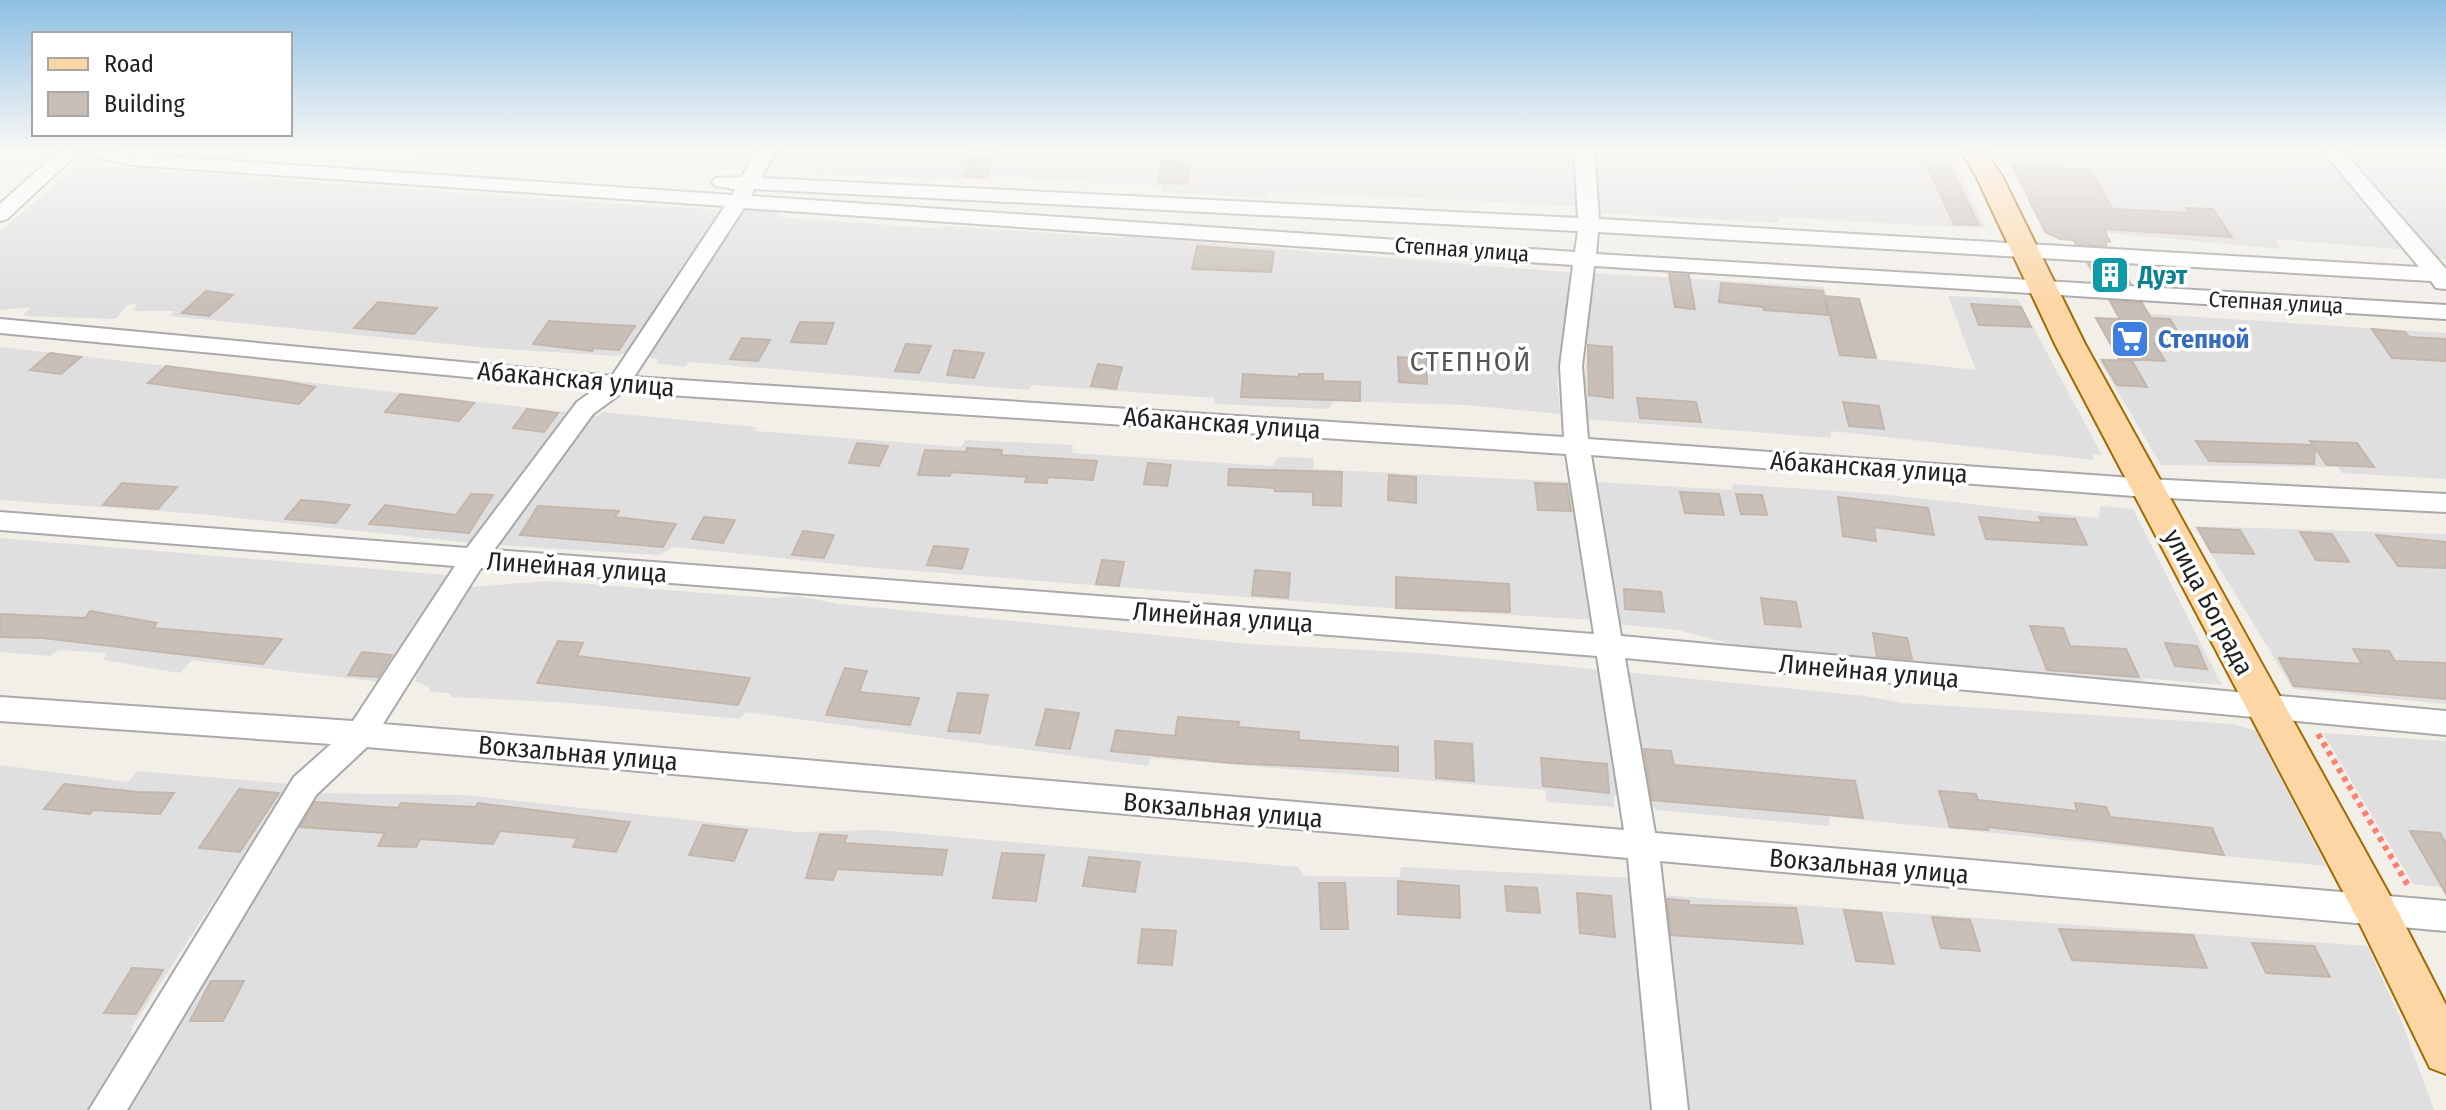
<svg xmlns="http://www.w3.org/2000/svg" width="2446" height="1110" font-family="'Fira Sans Condensed',sans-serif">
	<rect width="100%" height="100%" fill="#f2efe9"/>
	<path fill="#e0dfdf" d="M387,151H761L752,170L541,164Z
		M772,151H1570L1578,206L1269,191L1266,198L1162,192V186L994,177L991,181L760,171Z
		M1593,151H1887L1889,155L1955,158L1986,229L1779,217V223L1600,213L1593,188Z
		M2004,151H2327L2407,250L2275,239L2281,249L2106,233L2087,196L2106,197L2090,170L2012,165Z
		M2339,151H2446V259H2434L2357,175Z
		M80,165L557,200L726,210L629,352L616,356L488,348L170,316L174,311H134L137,304L127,305L116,319L23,316L30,307L0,310V231Z
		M738,208L780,211L778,217L943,229L945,226L1124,238L1125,236L1575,273L1557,379L1560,414L1465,405L1333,401L1329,409L1215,404L1214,398L1033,385L1028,390L689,362L685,367L657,363L658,359L646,357Z
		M1591,273L1824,287L1841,355L1976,370L1948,296L2018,299L2102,455L2092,454L2094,460L1831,431V438L1583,419Z
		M2137,313L2446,333V479L2342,473L2338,467L2161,465L2098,358L2165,361Z
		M0,347L567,412L470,543L200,514L0,500Z
		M602,412L756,427L755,431L961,447L966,440L1073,445L1072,453L1273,466L1278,457L1313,458L1314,469L1571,482L1595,620L1358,606L865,567L675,547L658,555L494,545L586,415L599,416Z
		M1597,482L1732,490L1733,484L1880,494L2098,518L2101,506L2133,509L2222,685L2144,678L2140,684L1739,646L1678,630L1614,624L1589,486Z
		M2194,526L2446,534V704L2293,689Z
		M0,538L447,575L381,682L192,660L180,673L103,660L107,653L59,650L50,656L0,652Z
		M549,581L772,598L796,596L840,604L1249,644L1421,653L1604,670L1622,795H1614V807L1547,802L1545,790L1151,758L1148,766L746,712L740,719L571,703L452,697L450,693L430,692L429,687L415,681L422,655L453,615L469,587Z
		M1624,672L1865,696L1903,703L2233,724L2256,731L2326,866L1831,817L1828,826L1657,810L1641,797Z
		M2323,733L2446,741V888L2413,884Z
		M0,765L128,782L137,771L290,784L132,1027V1036L88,1110H0Z
		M308,793L465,795L798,832L876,830L1298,867L1304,876L1400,877L1401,867L1634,878L1655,1110H127Z
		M1661,895L2367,946L2400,1017L2434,1110H1683Z"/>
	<path fill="#c7bfb8" stroke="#c4b6ab" stroke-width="2" d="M972,151H995L987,177H964Z
		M1161,161L1190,162L1187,184L1158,183Z
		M1927,165L1950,166L1979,225L1954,224Z
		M2012,165L2090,170L2113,209L2189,213L2186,208L2213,209L2232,237L2104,229L2110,242L2105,241L2107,246L2076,244L2073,240L2060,239L2045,232Z
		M1197,246L1274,252L1271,272L1192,269Z
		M2088,264L2119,266L2130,283L2098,281Z
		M1669,274L1689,275L1695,309L1675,307Z
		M1721,283L1823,291L1828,315L1764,310L1763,307L1719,302Z
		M206,291L233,295L209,316L182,313Z
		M1825,296L1859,299L1876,358L1840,355Z
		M2110,301L2142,303L2151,318L2170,319L2185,344L2154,343L2165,361L2119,359L2096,318L2120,319Z
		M378,302L437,308L414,334L354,328Z
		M1971,304L2021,307L2031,327L1979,325Z
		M549,321L612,325L635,326L619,350L594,348L592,351L533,344Z
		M800,322L834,323L826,344L791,342Z
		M2372,329L2405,332L2409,337L2446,339V361L2392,358Z
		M742,338L770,340L758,361L730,359Z
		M906,344L931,346L919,373L895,371Z
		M1588,345L1612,347L1613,398L1589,395Z
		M954,350L984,353L974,378L947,375Z
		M50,353L81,357L61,374L30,370Z
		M1398,357L1426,359L1427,384L1399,382Z
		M2102,360L2132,361L2147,387L2117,385Z
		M1098,364L1122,367L1116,389L1091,386Z
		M166,366L283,381L315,387L299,404L148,383Z
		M1243,374L1299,377V374H1323V381L1360,382V401L1241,397Z
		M400,394L453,400L474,403L459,421L385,412Z
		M1637,398L1696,402L1701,422L1640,418Z
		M1843,402L1879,406L1884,429L1849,426Z
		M527,409L558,413L544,432L513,428Z
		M2196,441L2313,445L2310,441L2357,443L2374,467L2327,465L2315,448L2314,464L2209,461Z
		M857,443L888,446L879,466L849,463Z
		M967,448L1002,450L1001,455L1097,461L1093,480L1048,477L1047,483L1025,482L1027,477L951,472L950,476L918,475L925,450L966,452Z
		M1148,463L1171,465L1167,486L1144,484Z
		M1229,469L1342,472L1341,506L1313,505V492L1275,491V488L1228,485Z
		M1389,475L1416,477V503L1388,500Z
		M122,483L177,487L158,509L103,505Z
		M1535,483L1567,484L1571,511L1538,510Z
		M1680,492L1719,494L1724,515L1685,513Z
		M471,494L493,495L469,533L369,524L385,505L456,515Z
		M1736,494L1762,495L1767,515L1741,514Z
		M1838,497L1928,508L1934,535L1874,527L1876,541L1843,536Z
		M301,500L325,502L350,505L336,523L285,519Z
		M538,506L619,511L615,517L676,524L663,547L520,535Z
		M704,517L735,520L723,543L692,539Z
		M1979,517L2042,523L2039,517L2075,519L2087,545L1986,539Z
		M2198,528L2240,530L2254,554L2211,552Z
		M803,531L834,535L824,558L792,555Z
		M2300,532L2332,534L2349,562L2316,560Z
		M2376,535L2446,542V568L2398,566Z
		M934,546L968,549L962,569L927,565Z
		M1102,560L1124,562L1119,586L1096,584Z
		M1255,570L1290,573L1288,598L1252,595Z
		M1396,577L1509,584L1510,612L1396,608Z
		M1624,589L1661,592L1664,612L1625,609Z
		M1761,598L1796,602L1801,627L1765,624Z
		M90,611L157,623L153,628L282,639L263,664L43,638L0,637V614L85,618Z
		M2030,626L2063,628L2070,646L2126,649L2139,677L2047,670Z
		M1873,633L1907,638L1912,659L1877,656Z
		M558,641L583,643L577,656L750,678L738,705L537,683Z
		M2165,643L2197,646L2207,669L2175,666Z
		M2353,649L2389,651L2395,661L2446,663V699L2294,686L2279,658L2362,664Z
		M362,652L392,655L378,677L348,675Z
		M845,668L867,671L859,692L919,698L910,725L826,715Z
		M958,693L988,695L980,733L948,731Z
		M1046,709L1079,713L1070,749L1036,745Z
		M1178,717L1239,722L1238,727L1299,732V740L1398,747V771L1233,763L1111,751L1116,730L1175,736Z
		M1435,741L1472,744L1474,781L1436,778Z
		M1644,749L1671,751L1674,765L1855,781L1863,818L1652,800Z
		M1541,758L1607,764L1609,793L1543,786Z
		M64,784L137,792L174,793L160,814L93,810L90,814L44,809Z
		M239,789L279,793L240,852L199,848Z
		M1939,791L1976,794L1978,800L2077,811L2075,803L2106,807L2110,817L2212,828L2224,855L1987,827L1988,830L1950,827Z
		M315,802L398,808L401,803L475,807L478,803L630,822L616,852L573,847L577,838L500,831L493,844L420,839L416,847L378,846L385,833L300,827Z
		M703,825L747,830L734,861L689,855Z
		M2410,831L2440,833L2446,843V894Z
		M820,834L847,836L844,843L947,850L942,875L837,869L833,880L806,878Z
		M1002,853L1044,855L1036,901L993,898Z
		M1089,857L1140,862L1135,892L1083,886Z
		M1398,881L1459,886L1460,918L1398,914Z
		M1319,883H1345L1348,929H1321Z
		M1505,886L1537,888L1540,913L1507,911Z
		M1577,893L1611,896L1615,937L1580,933Z
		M1667,899L1689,901V905L1796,908L1803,944L1671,935Z
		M1844,910L1881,913L1894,964L1856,961Z
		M1932,917L1970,920L1980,951L1941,948Z
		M1142,929L1176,931L1172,965L1138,963Z
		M2059,929L2193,935L2207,968L2072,960Z
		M2252,943L2314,946L2330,977L2266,973Z
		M132,968L163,970L136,1014L104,1013Z
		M211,981H244L223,1021H190Z"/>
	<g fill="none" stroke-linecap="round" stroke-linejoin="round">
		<defs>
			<path id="minor" d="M59,151H80L7,219L0,221V204Z
				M86,151L732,195L735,189L715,186L712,182L715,178L742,177L756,151H776L761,178L1578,218L1574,151H1594L1599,219L2419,267L2323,151H2343L2446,269V289L2436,288L2431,281L1598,232L1596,254L2446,305V319L1594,266L1582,366L1588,439L2147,479L2446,494V512L2147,497L1591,455L1621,636L2446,711V735L1625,658L1655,833L2446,901V931L1660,861L1688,1110H1652L1628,858L367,747L316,795L127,1110H89L294,777L331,744L0,721V697L353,721L455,566L0,530V512L467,548L577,402L595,389L0,333V319L612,376L725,206L131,165L89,155ZM754,189L1578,231L1575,252L751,196ZM744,208L1573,265L1560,366L1564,437L634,377ZM623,392L1566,454L1594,634L494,550L593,414ZM481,568L1597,656L1624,830L383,724Z"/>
			<path id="major" d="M1961,151H1985L2002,176L2085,344L2389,894L2446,1005V1074L2430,1068L2359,922L2055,344L1976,176Z"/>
		</defs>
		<use href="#minor" stroke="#a9a9a9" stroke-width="4"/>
		<use href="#major" stroke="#a06b00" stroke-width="4"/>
		<path stroke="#fa8072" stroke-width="6" stroke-dasharray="5 5" stroke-linecap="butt" d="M2318,734L2409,887"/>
		<use href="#minor" fill="#fff" fill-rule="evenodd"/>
		<use href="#major" fill="#fcd6a4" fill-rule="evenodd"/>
	</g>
	<linearGradient id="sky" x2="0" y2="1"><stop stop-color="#8fc0e4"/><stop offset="0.49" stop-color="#f9f8f5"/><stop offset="1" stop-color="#f9f8f5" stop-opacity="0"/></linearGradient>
	<rect width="2446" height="306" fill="url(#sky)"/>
	<defs>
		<symbol id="building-square" viewBox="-11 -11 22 22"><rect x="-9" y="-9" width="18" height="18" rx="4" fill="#0f9aa8" stroke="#fff"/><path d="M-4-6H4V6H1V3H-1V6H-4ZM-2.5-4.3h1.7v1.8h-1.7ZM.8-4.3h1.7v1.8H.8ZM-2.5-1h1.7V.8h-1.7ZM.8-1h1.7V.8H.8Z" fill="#fff"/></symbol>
		<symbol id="supermarket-square" viewBox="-11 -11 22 22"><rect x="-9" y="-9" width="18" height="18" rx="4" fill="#3f7fe0" stroke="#fff"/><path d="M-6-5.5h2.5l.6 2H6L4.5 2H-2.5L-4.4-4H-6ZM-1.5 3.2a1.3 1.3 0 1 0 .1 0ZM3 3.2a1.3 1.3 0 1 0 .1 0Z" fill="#fff"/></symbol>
	</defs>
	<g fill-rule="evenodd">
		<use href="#building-square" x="2088" y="253" width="44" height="44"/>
		<use href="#supermarket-square" x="2108" y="317" width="44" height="44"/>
	</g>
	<g text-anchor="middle" stroke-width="7" stroke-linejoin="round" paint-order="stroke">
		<g font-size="22" fill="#222" stroke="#fff">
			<text transform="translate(1462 249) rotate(4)" y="8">Степная улица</text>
			<text transform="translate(2276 302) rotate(3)" y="8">Степная улица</text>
		</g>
		<g font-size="26" font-weight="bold" fill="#0d838f" stroke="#fff" text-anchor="start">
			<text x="2138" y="284">Дуэт</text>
		</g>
		<g font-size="26" font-weight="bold" fill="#366cbe" stroke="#fff" text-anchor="start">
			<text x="2158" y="348">Степной</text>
		</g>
		<g font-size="26" fill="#222" stroke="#fff">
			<text transform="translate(576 379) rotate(5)" y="9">Абаканская улица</text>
			<text transform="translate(1222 423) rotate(4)" y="9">Абаканская улица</text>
			<text transform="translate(1869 467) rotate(4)" y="9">Абаканская улица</text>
			<text transform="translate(577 567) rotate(4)" y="9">Линейная улица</text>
			<text transform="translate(2209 602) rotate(62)" y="9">улица Бограда</text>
			<text transform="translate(1223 617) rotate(4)" y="9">Линейная улица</text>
			<text transform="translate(1869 671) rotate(5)" y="9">Линейная улица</text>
			<text transform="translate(578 753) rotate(5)" y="9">Вокзальная улица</text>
			<text transform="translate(1223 810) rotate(5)" y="9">Вокзальная улица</text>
			<text transform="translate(1869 866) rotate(5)" y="9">Вокзальная улица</text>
		</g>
		<g font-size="28" letter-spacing="2" fill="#555" stroke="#fff">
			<text x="1471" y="371">СТЕПНОЙ</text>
		</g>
	</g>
	<rect x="32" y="32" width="260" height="104" fill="#ffffff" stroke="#a7a7a7" stroke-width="2"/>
	<rect x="48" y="58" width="40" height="12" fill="#fcd6a4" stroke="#a7a7a7" stroke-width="2"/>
	<text x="104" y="72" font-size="24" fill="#222222">Road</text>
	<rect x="48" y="92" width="40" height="24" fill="#c7bfb8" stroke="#a7a7a7" stroke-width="2"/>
	<text x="104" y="112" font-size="24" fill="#222222">Building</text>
</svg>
